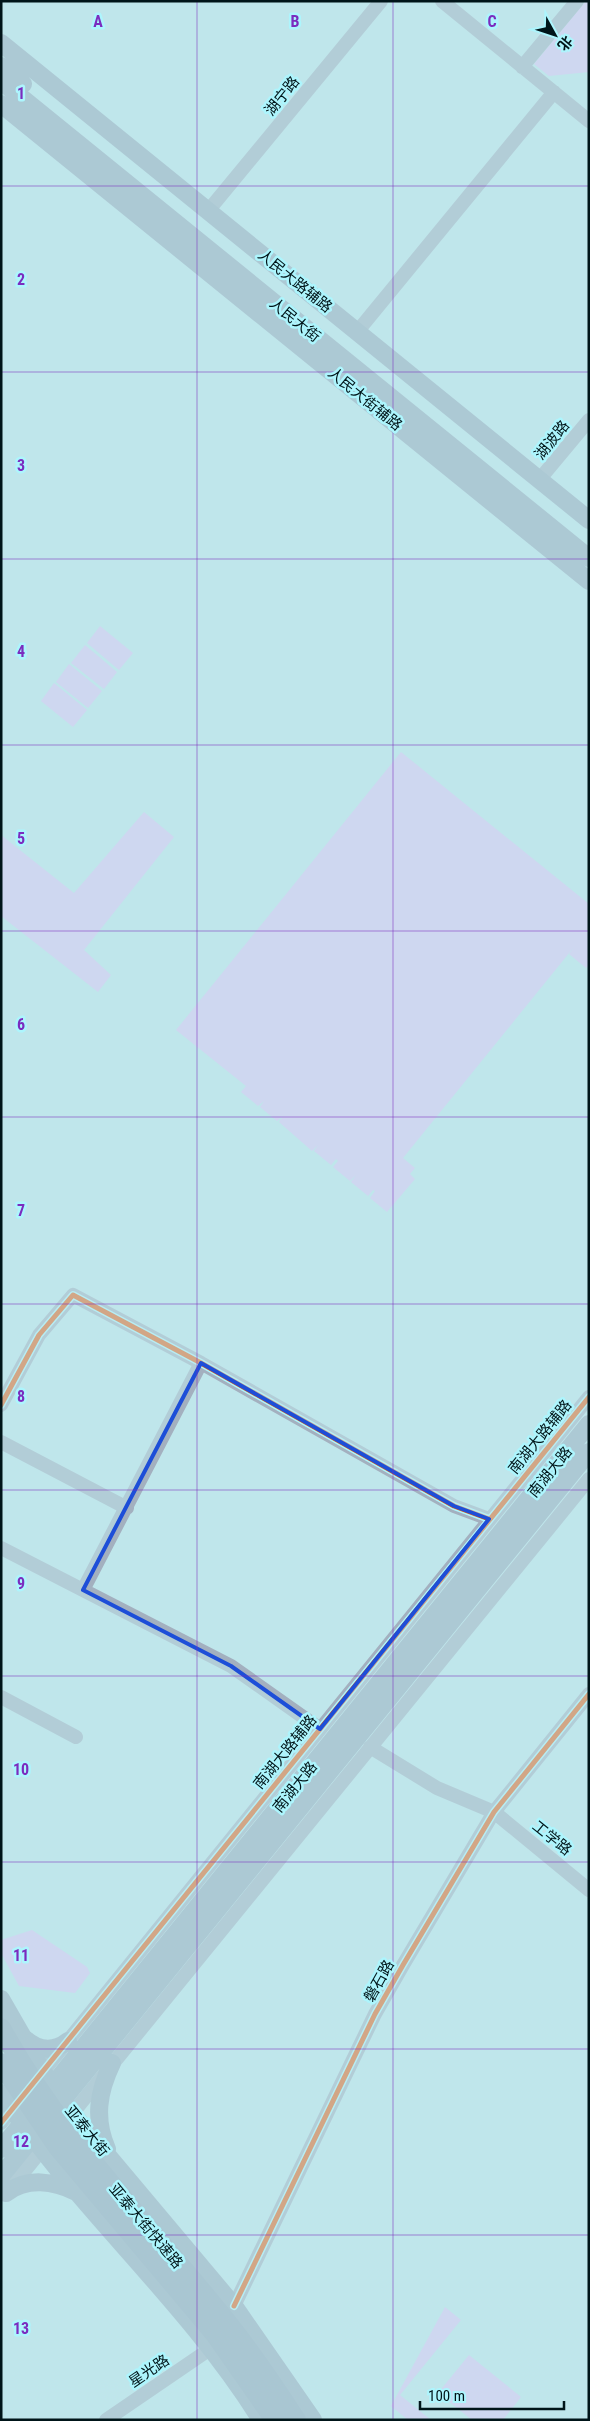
<svg xmlns="http://www.w3.org/2000/svg" width="590" height="2421" font-family="'Roboto Condensed','Noto Sans SC',sans-serif">
	<rect width="100%" height="100%" fill="#bfe6eb"/>
	<path fill="#e0c5f6" d="M589,1V72L549,76L534,64L584,3Z
		M100,626L133,653L119,670L87,643Z
		M85,645L117,672L104,689L71,663Z
		M69,664L102,691L88,708L56,682Z
		M54,683L87,710L73,727L41,701Z
		M401,752L589,904V965L586,968L569,954L574,947L403,1158L415,1168L410,1174L415,1179L387,1212L370,1198L375,1191L373,1190L368,1196L351,1182L356,1175L350,1181L333,1167L338,1161L336,1159L331,1165L314,1151L318,1145L312,1151L279,1122L283,1116L277,1121L260,1107L264,1101L258,1106L241,1092L246,1086L176,1030Z
		M144,812L174,837L84,950L111,975L98,992L1,916V835L74,893Z
		M32,1930L87,1967L90,1973L75,1993L19,1986L1,1953V1940Z
		M445,2307L461,2320L400,2395L431,2420H408L391,2406Z
		M469,2355L521,2397L503,2420H472L438,2393Z"/>
	<g fill="none" stroke-linecap="round" stroke-linejoin="round">
		<path stroke="#a3b0bf" stroke-width="14" d="M442,1L589,121
			M522,67L577,1
			M208,211L381,1
			M357,332L554,92
			M539,480L589,420
			M1,1405L39,1335L73,1295L201,1363L454,1506L489,1519
			M1,1442L127,1508
			M1,1548L231,1666L320,1729
			M83,1590L201,1363
			M1,1697L76,1737
			M370,1747L437,1788L494,1812L589,1890
			M37,2079L589,1397
			M67,2120L589,1479
			M1,2123L19,2101
			M10,2189L48,2142
			M234,2306L375,2014L403,1965L494,1812L589,1694
			M106,2420L210,2349"/>
		<path stroke="#96a7b9" stroke-width="18" d="M1,43L589,520
			M1,66L23,84
			M1,81L589,558
			M1,104L589,581
			M1,1999L43,2072L72,2113L234,2306L313,2420
			M24,2038C37,2050 53,2053 68,2041
			M1,2093C78,2209 187,2301 261,2420
			M1,2149L589,1424
			M107,2149C94,2119 98,2092 112,2063
			M1,2176L589,1452
			M6,2193C27,2177 54,2181 76,2192"/>
		<path stroke="#8fa1b4" stroke-width="20" d="M1,2028C62,2139 148,2223 226,2321C251,2352 274,2386 296,2420
			M1,2063L57,2146L215,2334L275,2420"/>
		<defs>
			<path id="cycleway" d="M1,1405L39,1335L73,1295L201,1363L454,1506L489,1519
				M1,2123L589,1397
				M234,2306L375,2014L403,1965L494,1812L589,1694"/>
		</defs>
		<use href="#cycleway" stroke="#adf5fd" stroke-width="8"/>
		<use href="#cycleway" stroke="#e8590c" stroke-width="5"/>
	</g>
	<path d="M0 0H590V2421H0ZM201,1363L454,1506L489,1519L320,1729L231,1666L83,1590Z" fill="#bfe6eb" fill-opacity=".55" fill-rule="evenodd"/>
	<path fill="none" stroke="#1d4ed8" stroke-width="4" stroke-linejoin="round" d="M201,1363L454,1506L489,1519L320,1729L231,1666L83,1590Z"/>
	<path fill="none" stroke="#7b2cbf" stroke-width="1" stroke-opacity="0.55" d="M197,1V2420M393,1V2420M1,186H589M1,372H589M1,559H589M1,745H589M1,931H589M1,1117H589M1,1304H589M1,1490H589M1,1676H589M1,1862H589M1,2049H589M1,2235H589"/>
	<g text-anchor="middle" stroke-width="5" stroke-linejoin="round" paint-order="stroke">
		<g font-size="15" fill="#001519" stroke="#adf5fd">
			<text transform="translate(282 96) rotate(-51)" y="5">湖宁路</text>
			<text transform="translate(295 281) rotate(39)" y="5">人民大路辅路</text>
			<text transform="translate(295 320) rotate(39)" y="5">人民大街</text>
			<text transform="translate(365 399) rotate(39)" y="5">人民大街辅路</text>
			<text transform="translate(552 440) rotate(-51)" y="5">湖波路</text>
			<text transform="translate(540 1437) rotate(-51)" y="5">南湖大路辅路</text>
			<text transform="translate(550 1472) rotate(-51)" y="5">南湖大路</text>
			<text transform="translate(285 1752) rotate(-51)" y="5">南湖大路辅路</text>
			<text transform="translate(295 1787) rotate(-51)" y="5">南湖大路</text>
			<text transform="translate(552 1838) rotate(39)" y="5">工学路</text>
			<text transform="translate(379 1981) rotate(-61)" y="5">磐石路</text>
			<text transform="translate(87 2131) rotate(51)" y="5">亚泰大街</text>
			<text transform="translate(146 2226) rotate(50)" y="5">亚泰大街快速路</text>
			<text transform="translate(149 2371) rotate(-34)" y="5">星光路</text>
		</g>
	</g>
	<g font-size="16" text-anchor="middle" font-weight="bold" fill="#7b2cbf" stroke="#adf5fd" stroke-width="5" stroke-linejoin="round" paint-order="stroke">
		<text x="98" y="27">A</text>
		<text x="295" y="27">B</text>
		<text x="492" y="27">C</text>
		<text x="21" y="99">1</text>
		<text x="21" y="285">2</text>
		<text x="21" y="471">3</text>
		<text x="21" y="657">4</text>
		<text x="21" y="844">5</text>
		<text x="21" y="1030">6</text>
		<text x="21" y="1216">7</text>
		<text x="21" y="1402">8</text>
		<text x="21" y="1589">9</text>
		<text x="21" y="1775">10</text>
		<text x="21" y="1961">11</text>
		<text x="21" y="2147">12</text>
		<text x="21" y="2334">13</text>
	</g>
	<rect width="590" height="2421" fill="none" stroke="#001519" stroke-width="5"/>
	<g transform="translate(555 35) rotate(130)" stroke="#adf5fd" stroke-width="4" paint-order="stroke">
	<path d="M0-4L9 19L0 12L-9 19Z" fill="#001519"/>
	<text y="-8" font-size="14" font-weight="bold" text-anchor="middle" fill="#001519">北</text>
	</g>
	<path d="M420 2401v8h144v-8" fill="none" stroke="#001519" stroke-width="2.5"/>
	<text x="428" y="2401" font-size="15" fill="#001519" stroke="#adf5fd" stroke-width="4" paint-order="stroke">100 m</text>
</svg>
